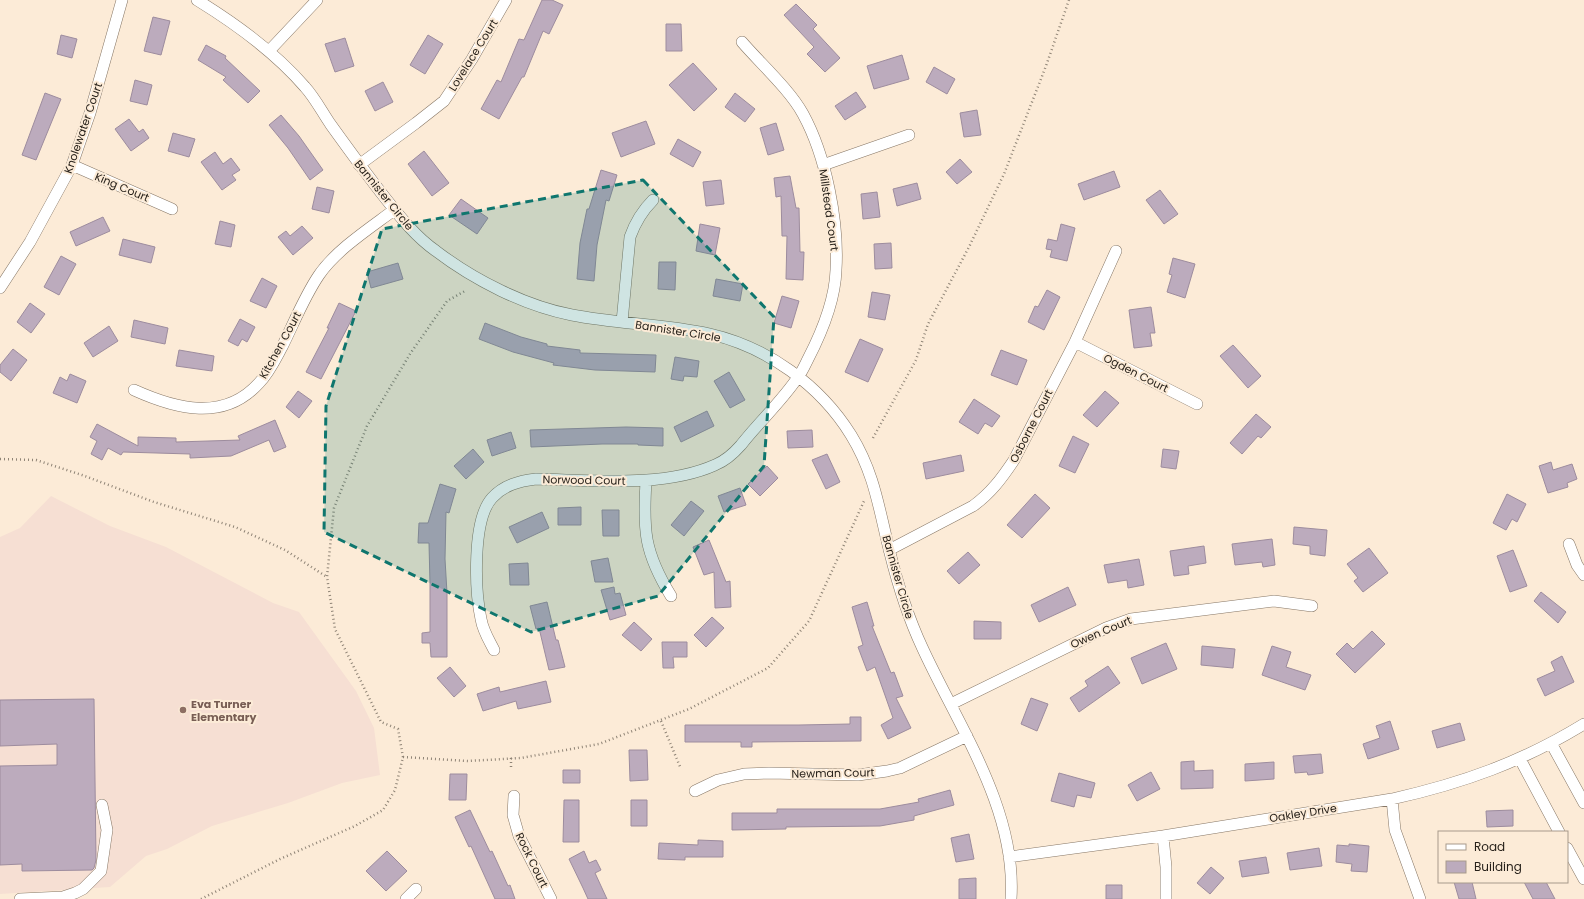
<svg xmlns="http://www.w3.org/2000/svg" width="1584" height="899" font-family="Poppins,sans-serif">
	<rect width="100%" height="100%" fill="#fcebd7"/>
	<path fill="#f6dfd3" d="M51,496L110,526L166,547L273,603L299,612L356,691L374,728L380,775L342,783L288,803L212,826L167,849L146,856L110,887L0,894V537L20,528Z"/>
	<path fill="#bcabbd" stroke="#9d8c9e" d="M542,0H552L563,5L549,34L543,31L524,77H522L499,119L481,109L497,80L501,82L519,39L524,40Z
		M796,4L817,25L813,29L840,58L825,72L807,54L814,47L784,15Z
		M153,17L170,21L161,55L144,51Z
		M666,24H681L682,51H666Z
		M61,35L77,39L72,58L57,54Z
		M428,35L443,44L425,74L410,65Z
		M345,38L354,66L335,72L325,44Z
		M206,45L226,56L225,58L260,91L248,103L223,80L226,77L198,60Z
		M902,55L909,79L874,89L867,66Z
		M693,63L717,89L694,111L669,85Z
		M934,67L955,79L947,94L926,82Z
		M135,80L152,85L147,105L130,101Z
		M383,82L393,102L375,111L365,91Z
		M856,92L866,107L845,120L835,106Z
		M45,93L61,99L36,160L22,155Z
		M735,93L755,109L745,122L725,107Z
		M977,110L981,135L964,137L960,113Z
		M281,115L299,136L323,170L310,180L288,148L269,125Z
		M129,119L139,132L143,129L149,138L131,151L115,129Z
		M646,121L655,144L621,157L612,133Z
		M776,123L784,150L768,155L760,128Z
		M173,133L195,139L189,157L168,151Z
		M678,139L701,152L693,167L670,154Z
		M424,151L449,183L432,196L408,164Z
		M215,152L223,164L231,158L240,170L232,175L236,180L222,190L201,162Z
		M960,159L972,172L957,184L946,172Z
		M601,170L617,175L609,201L606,200L597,245L594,281L577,279L580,243L587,209H589Z
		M1114,171L1120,187L1084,200L1078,184Z
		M790,176L796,208H799L800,252H804L803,280L786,279L787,236H782L781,196L776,197L774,178Z
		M721,180L724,204L706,206L703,182Z
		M917,183L921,199L897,206L893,189Z
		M317,187L334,191L329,213L312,209Z
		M1160,190L1178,214L1164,224L1146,200Z
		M877,192L880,217L863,219L861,194Z
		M461,199L488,218L477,234L449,215Z
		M103,217L110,231L76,246L70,232Z
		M220,221L235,225L231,247L215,244Z
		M700,224L720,228L715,255L696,251Z
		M1061,224L1075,228L1067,261L1050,257L1052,250L1046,249L1048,239L1057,241Z
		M302,226L313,238L293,255L278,237L286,231L290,236Z
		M123,239L155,247L151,263L119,255Z
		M891,243L892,268L875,269L874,244Z
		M61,256L76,264L59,295L44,287Z
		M1173,258L1195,264L1185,298L1167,292L1172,275L1169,274Z
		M659,262H676L675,290L658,289Z
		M398,263L403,279L371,288L367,272Z
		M262,278L277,286L266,308L250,301Z
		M716,279L743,284L740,301L713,296Z
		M1047,290L1060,297L1044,330L1028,322L1035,306L1038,307Z
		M872,292L890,295L885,320L868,317Z
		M782,296L799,301L791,328L774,323Z
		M30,303L45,314L31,333L17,322Z
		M339,303L356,311L321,379L306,372L329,328H327Z
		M1151,307L1155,333H1150L1152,346L1134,348L1129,310Z
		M240,319L255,327L247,342L242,339L238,346L228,341Z
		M134,320L168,328L165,344L131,337Z
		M485,323L521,337L547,344V346L580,350V353L656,355L655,372L595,370L553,365L554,363L513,352L479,339Z
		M109,326L118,341L93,357L84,343Z
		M860,339L883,349L868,382L845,372Z
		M1233,345L1261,376L1248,388L1220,356Z
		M13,349L27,360L11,381L0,372V365Z
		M179,350L214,356L212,371L176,366Z
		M1001,350L1027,360L1017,385L991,375Z
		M675,357L699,361L697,377L684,376L683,381L671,379Z
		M729,372L745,400L730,408L714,381Z
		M70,374L86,381L77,403L53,393L60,377L67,381Z
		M298,391L312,401L299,418L286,407Z
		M1105,391L1119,403L1097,427L1083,415Z
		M974,399L1000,416L992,427L985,423L978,434L959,422Z
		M707,411L714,426L681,442L674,427Z
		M1256,414L1271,427L1261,438L1258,436L1242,454L1230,443Z
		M275,420L286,447L274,452L269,440L231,456L190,458V454L123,452L121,455L108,448L102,460L91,454L97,441L90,437L97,424L138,446V437L176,438V442L240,440L238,436Z
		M626,427L663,428V446L638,445V444H602L531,447L530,430Z
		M812,430L813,447L788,448L787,431Z
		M511,432L516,448L492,456L487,440Z
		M1073,436L1089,444L1075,473L1059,466Z
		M473,449L484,462L466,479L454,466Z
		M1163,449L1179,451L1176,469L1161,467Z
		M827,454L840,482L826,489L812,460Z
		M961,455L964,471L926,479L923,463Z
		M1551,462L1553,470L1572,464L1577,479L1567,483L1568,487L1548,493L1539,466Z
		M767,466L778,478L760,496L748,484Z
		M440,484L456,489L449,513L446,512L445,559L447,593V657H431L430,643H422V633L430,632V584L429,543H418L419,523H428Z
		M740,488L746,505L724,512L718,496Z
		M1035,494L1050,508L1022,538L1007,525Z
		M1507,494L1526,504L1517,522L1512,519L1506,530L1493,523Z
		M691,501L704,511L684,536L671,525Z
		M581,507V525H558V508Z
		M602,510H619V536H603Z
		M542,512L549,528L517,543L509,527Z
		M1294,527L1327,530L1325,556L1310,554V546L1293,544Z
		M1272,539L1275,565L1263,567L1262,562L1235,565L1232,544Z
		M709,540L726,582L730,581L731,607L715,608L714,572L704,575L693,547Z
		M1204,546L1206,563L1188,566L1189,574L1174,576L1170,551Z
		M1369,548L1388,573L1363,592L1354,581L1358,578L1347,564Z
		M1513,550L1527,586L1510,592L1497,556Z
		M968,552L980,565L959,584L947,571Z
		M608,558L613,582H595L591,561Z
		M1139,559L1144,585L1128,588L1127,580L1108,583L1104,565Z
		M528,563L529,585H510L509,564Z
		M614,587L615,594L620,593L626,615L610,620L601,590Z
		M1068,587L1076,605L1039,622L1031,605Z
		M1541,592L1566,612L1558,623L1534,601Z
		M547,602L556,640H558L565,667L549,670L539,628L536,629L530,606Z
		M867,602L874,626H872L891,673L894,672L903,696L896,698L911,728L888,739L881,725L893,718L875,667L867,671L858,647L863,645L852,607Z
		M712,617L724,628L706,647L694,635Z
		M974,621L1001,622V639H974Z
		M634,622L652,639L641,651L622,635Z
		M1372,631L1385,644L1355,673L1336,654L1347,643L1353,649Z
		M662,642H687V657H673L674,668H663Z
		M1166,643L1177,669L1142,684L1131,658Z
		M1202,646L1235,649L1233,668L1201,665Z
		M1272,646L1291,652L1286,667L1311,675L1305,690L1262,675Z
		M1562,656L1574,682L1545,696L1537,679L1555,671L1551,662Z
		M1108,666L1120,683L1079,712L1070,698L1088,686L1085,681Z
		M450,667L466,686L454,697L437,678Z
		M546,681L551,702L518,709L516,701L483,711L477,694L499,687L500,692Z
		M1031,698L1048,704L1037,731L1021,724Z
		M94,699L96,860L94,868L92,870L22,871V864L0,865V766L57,765V744L0,746V700Z
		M850,717H861V741L752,742V747H741V742H685V725H799L850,724Z
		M1390,721L1399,749L1368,759L1363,744L1380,738L1376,726Z
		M1460,723L1465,740L1437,748L1432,731Z
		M629,750H647L648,780L630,781Z
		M1321,754L1323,773L1308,775L1307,772L1295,773L1293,756Z
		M1194,761V771L1213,770V788L1181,789V762Z
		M1274,762V779L1245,781V764Z
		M563,770H580V783H563Z
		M1151,772L1160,789L1137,801L1128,785Z
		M1059,773L1095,783L1091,798L1077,795L1074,807L1051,801Z
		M450,774H467L466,800H449Z
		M950,790L954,805L914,816V820L880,826L786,827V829L732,830V813H777V809H880L919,802L918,799Z
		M564,800H579V842H563Z
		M631,800H647V826H631Z
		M470,810L490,852L492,851L508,886L510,885L515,899H495L471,846L469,847L455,817Z
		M1513,810V826L1487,827L1486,811Z
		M969,834L974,859L956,862L951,838Z
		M698,840L723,841V857H685V860L658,859L659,843L698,845Z
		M1349,844L1369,846L1367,872L1351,871L1352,864L1336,862L1337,845L1349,846Z
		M1319,848L1322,866L1290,870L1287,853Z
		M387,851L407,871L386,891L366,871Z
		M584,851L589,863L596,860L601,870L595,873L607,899H588L583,888L569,859Z
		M1266,857L1269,873L1242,877L1239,861Z
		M1211,867L1224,878L1210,894L1197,883Z
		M976,878V899H959V879Z
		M1454,882H1472L1476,899H1459Z
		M1524,882H1546L1555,899H1533Z
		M1106,885H1122V899H1106Z"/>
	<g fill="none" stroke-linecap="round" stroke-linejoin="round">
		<defs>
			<path id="minor" d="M197,0C236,24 275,52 305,87C315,98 322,112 331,125C349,150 367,175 386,199C401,218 416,237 436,251C474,280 525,306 572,315C618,324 664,324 710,334C767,347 820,385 851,435C875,474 879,510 890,553C898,585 908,617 922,647C958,726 1017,809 1011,899
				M269,51L317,0
				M72,165L172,209
				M359,165L416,123L444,101L472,59L506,0
				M823,165L909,135
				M0,288L30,242L72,165L90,113L122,0
				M622,322L630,237C635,223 642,211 653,200
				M1075,342L1197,404
				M134,390C176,409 224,422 259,383C269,373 275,360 282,347C294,323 304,297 319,275C336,250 370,228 394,210
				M646,481C643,530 644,552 671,596
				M1569,544L1577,565L1584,575
				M889,550L973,506C991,493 1002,478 1014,460L1075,342L1116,251
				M494,650C489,640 483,631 481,619C475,591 472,520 492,498C504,485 519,481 536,479C591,480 664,488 715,465C725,461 734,453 741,445C759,422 782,401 798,377C802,372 805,365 808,359C822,332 835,301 836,270C839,222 826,156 803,114C790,90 760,63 742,42
				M951,704L1106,628L1131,619L1274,601L1312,606
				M1551,743L1584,803
				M1520,759L1559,832
				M695,791L718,780L744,774L769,773L858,775L887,771L900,768L967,736
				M514,796L513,815L519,836L551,899
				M1392,799L1395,830L1420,899
				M1163,836L1166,867V899
				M1567,848L1584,879
				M1009,857L1163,836L1392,799C1463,783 1522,762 1584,724
				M20,899L63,897L75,893L83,889L101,871L107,830L102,805
				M406,899L416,889"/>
		</defs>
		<use href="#minor" stroke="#867665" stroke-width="12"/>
		<path stroke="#8f8476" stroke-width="2.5" stroke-dasharray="1 3" stroke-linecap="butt" d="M873,438L916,360L928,324L969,247L1004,174L1046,66L1069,0
			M0,459L36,460L82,475L154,502L235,527L285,550L327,577
			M661,721L681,769
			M403,757L468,761L521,758L599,744L689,709L768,668L809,621L865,499
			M511,758V769
			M201,899L280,859L355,826L383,810L395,790L403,757L398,729L381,722L335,629L327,577L334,508L367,426L410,354L447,301L465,291"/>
		<use href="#minor" stroke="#fff" stroke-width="11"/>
	</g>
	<path fill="#0f766e" fill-opacity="0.2" stroke="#0f766e" stroke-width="3" stroke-dasharray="8 5" stroke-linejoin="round" d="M643,180L774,317L764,466L658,596L531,632L324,532L326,406L382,229Z"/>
	<circle fill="#8d6e63" stroke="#fcebd7" stroke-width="1.5" cx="183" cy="710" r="4"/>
	<g text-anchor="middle" stroke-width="4" stroke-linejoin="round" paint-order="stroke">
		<g font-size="11" fill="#27211a" stroke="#fcebd7">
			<text transform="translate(473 55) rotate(-58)" y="4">Lovelace Court</text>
			<text transform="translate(83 128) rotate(-71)" y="4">Knolewater Court</text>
			<text transform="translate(122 187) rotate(23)" y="4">King Court</text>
			<text transform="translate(384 195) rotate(51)" y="4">Bannister Circle</text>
			<text transform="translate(829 210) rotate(82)" y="4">Millstead Court</text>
			<text transform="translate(678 331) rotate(9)" y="4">Bannister Circle</text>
			<text transform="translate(280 345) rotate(-61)" y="4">Kitchen Court</text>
			<text transform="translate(1136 373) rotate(27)" y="4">Ogden Court</text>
			<text transform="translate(1031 426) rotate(-63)" y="4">Osborne Court</text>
			<text transform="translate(584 480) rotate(1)" y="4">Norwood Court</text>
			<text transform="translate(898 577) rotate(74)" y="4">Bannister Circle</text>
			<text transform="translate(1101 632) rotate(-23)" y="4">Owen Court</text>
			<text transform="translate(833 773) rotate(-1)" y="4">Newman Court</text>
			<text transform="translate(1303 813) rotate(-9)" y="4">Oakley Drive</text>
			<text transform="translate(532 860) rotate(64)" y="4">Rock Court</text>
		</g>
		<g font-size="11" font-weight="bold" fill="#785e54" stroke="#fcebd7" text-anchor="start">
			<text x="191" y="708">Eva Turner<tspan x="191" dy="13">Elementary</tspan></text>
		</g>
	</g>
	<rect x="1438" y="831" width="130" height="52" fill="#fcebd7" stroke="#a79a8b"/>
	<rect x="1446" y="844" width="20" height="6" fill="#ffffff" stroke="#a79a8b"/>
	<text x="1474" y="851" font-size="12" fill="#27211a">Road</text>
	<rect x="1446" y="861" width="20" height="12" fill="#bcabbd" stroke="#a79a8b"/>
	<text x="1474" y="871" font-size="12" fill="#27211a">Building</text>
</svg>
